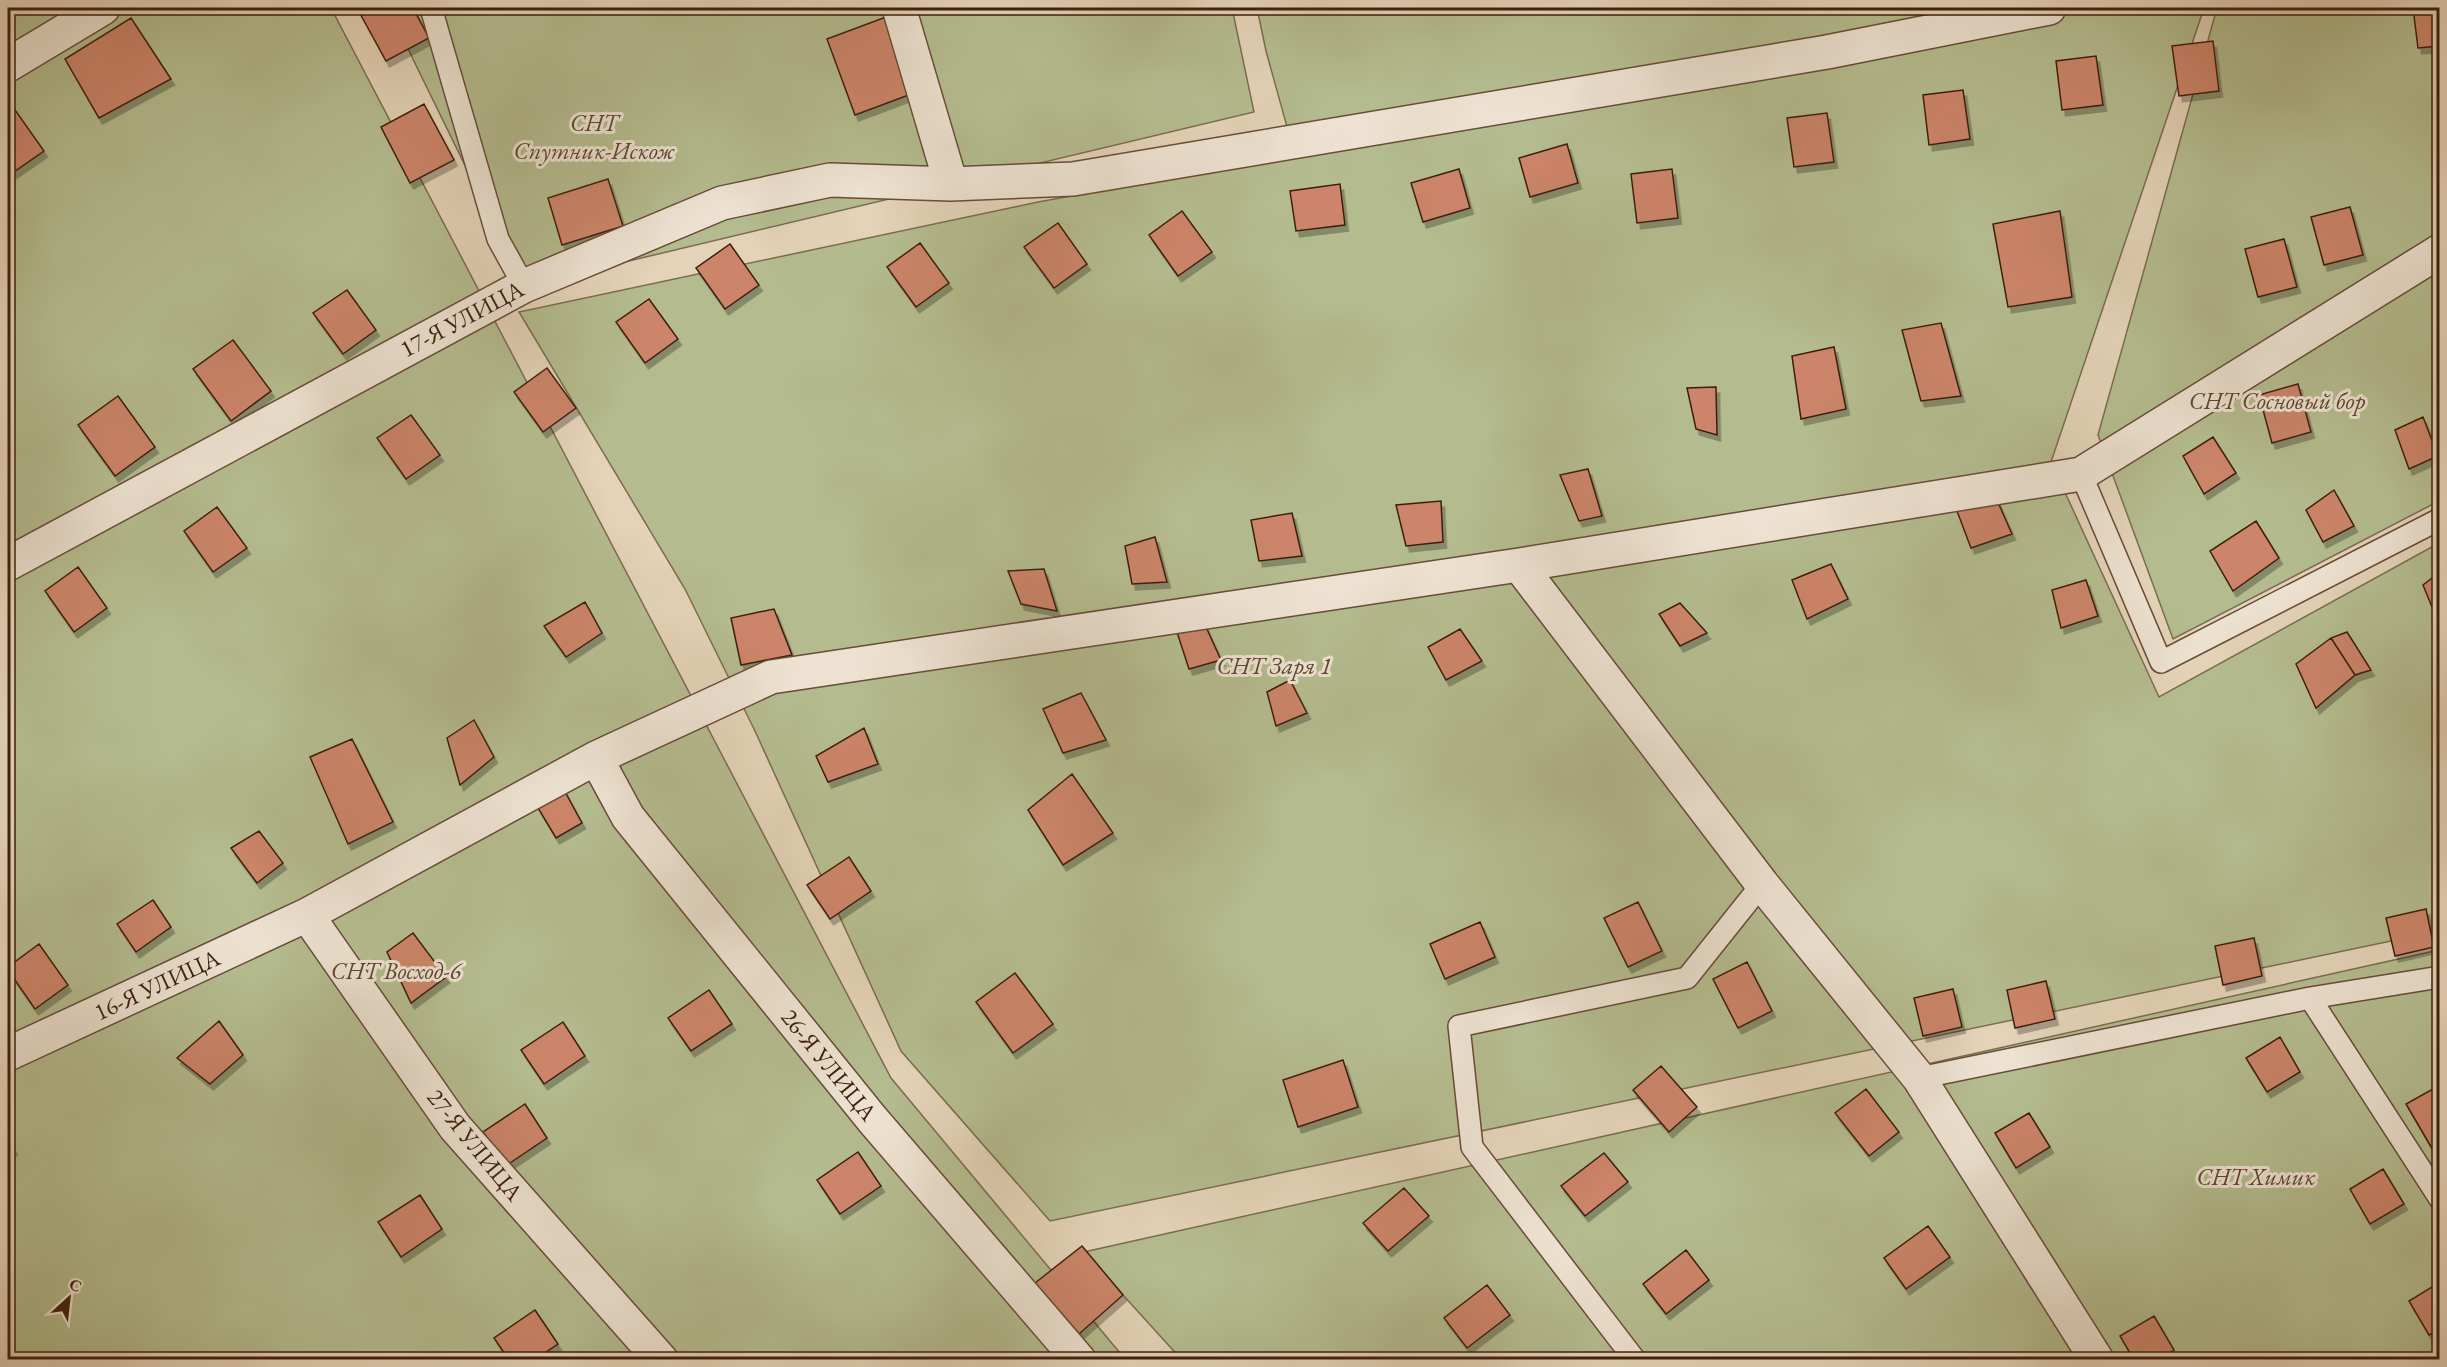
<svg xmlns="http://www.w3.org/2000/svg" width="2447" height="1367" font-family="'EB Garamond',serif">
	<defs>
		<filter id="shadow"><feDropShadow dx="3.5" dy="6" stdDeviation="0" flood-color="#0004"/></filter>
	</defs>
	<rect width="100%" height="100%" fill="#e4d3b8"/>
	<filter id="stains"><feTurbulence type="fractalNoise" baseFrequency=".00333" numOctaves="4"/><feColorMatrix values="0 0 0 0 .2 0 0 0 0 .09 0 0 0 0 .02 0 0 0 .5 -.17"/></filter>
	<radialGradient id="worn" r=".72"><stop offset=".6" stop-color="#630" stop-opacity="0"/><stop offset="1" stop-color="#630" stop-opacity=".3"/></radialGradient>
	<path fill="#b4bc8f" stroke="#796d4f" stroke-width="1.5" d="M8,8H331L891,1078L1125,1359H8Z
		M388,8H1232L1254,112L524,286Z
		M1257,8H2009L1289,134L1266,51Z
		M2077,8H2204L2051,462L2159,697L2439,543V931L1050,1221L901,1051L755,731L685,589L519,312L1038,202L1823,62Z
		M2217,8H2439V501L2173,639L2098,435Z
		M2439,950V1359H1181L1084,1252Z"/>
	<path fill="#cc856a" stroke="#3e1e0f" stroke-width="1.5" filter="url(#shadow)" d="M357,8H413L429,38L386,61Z
		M2413,8H2440V46L2418,48Z
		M886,17L914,93L855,115L827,39Z
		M131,18L171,79L99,118L65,59Z
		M2213,41L2219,91L2179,96L2172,46Z
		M2096,56L2103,105L2062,110L2056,61Z
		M1963,90L1970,139L1929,145L1923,95Z
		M8,100L44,151L8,176Z
		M424,104L454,160L410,183L381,127Z
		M1827,113L1834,162L1794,167L1787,118Z
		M1567,144L1578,183L1530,197L1519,158Z
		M1459,169L1470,208L1423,222L1411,183Z
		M1672,169L1678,218L1637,223L1631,174Z
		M608,179L623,226L562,245L548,198Z
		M1340,184L1345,225L1296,231L1290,191Z
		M2350,207L2363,255L2324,265L2311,217Z
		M1182,211L1212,252L1178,276L1149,235Z
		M2060,211L2072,297L2008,307L1993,224Z
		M1058,223L1087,264L1054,288L1024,247Z
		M2284,239L2297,287L2258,297L2245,249Z
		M920,243L949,283L916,307L887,267Z
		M730,244L759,285L725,309L696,268Z
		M347,290L376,330L343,354L313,313Z
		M649,299L678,339L645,363L616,322Z
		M1941,323L1961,396L1921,401L1902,330Z
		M233,340L271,391L231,421L193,369Z
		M1834,347L1846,409L1801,419L1792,356Z
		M547,368L576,408L543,432L514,392Z
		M2298,384L2311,432L2272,443L2259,395Z
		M1716,387L1717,435L1696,429L1687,388Z
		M118,396L155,447L115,476L78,425Z
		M411,415L440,455L406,479L377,438Z
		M2423,417L2438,456L2409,469L2395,430Z
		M2213,437L2236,473L2204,494L2183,456Z
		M1588,469L1602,516L1579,521L1560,475Z
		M2334,490L2354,526L2323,542L2306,510Z
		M1993,491L2012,534L1971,548L1954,503Z
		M1441,501L1443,542L1406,546L1396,505Z
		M217,507L247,548L213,572L184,531Z
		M1292,513L1302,556L1259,561L1251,520Z
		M2256,521L2279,558L2233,591L2210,551Z
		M1155,537L1167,582L1132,584L1125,546Z
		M1831,564L1848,599L1807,619L1792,580Z
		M78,567L107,608L74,632L45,591Z
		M1044,569L1057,611L1021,604L1008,571Z
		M2440,572V617L2437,619L2423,585Z
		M2086,580L2098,616L2061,628L2052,590Z
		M585,602L602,633L566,657L544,626Z
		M1680,603L1707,633L1680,646L1659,614Z
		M774,609L792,655L741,665L731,618Z
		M1201,616L1221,660L1189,669L1175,626Z
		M1460,629L1482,661L1446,680L1428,647Z
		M2347,632L2371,670L2355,675L2331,638Z
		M2331,638L2355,675L2316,708L2296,664Z
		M1290,680L1307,713L1276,726L1267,692Z
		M1081,693L1106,740L1063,753L1043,709Z
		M474,720L494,757L460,785L447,738Z
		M864,728L878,764L828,782L816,756Z
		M352,739L393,822L348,844L310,757Z
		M1072,774L1113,833L1063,865L1028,810Z
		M563,788L582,823L556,838L538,808Z
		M259,831L283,863L257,883L231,848Z
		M849,857L871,891L830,919L807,885Z
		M153,900L171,927L136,952L117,924Z
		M1638,902L1662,951L1628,967L1604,918Z
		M2426,909L2434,947L2395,956L2386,918Z
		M1480,922L1495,957L1445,979L1430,944Z
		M413,933L446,977L411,1003L387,952Z
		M2254,938L2262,976L2223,985L2215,946Z
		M39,944L68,985L35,1009L8,970V967Z
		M1747,962L1772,1011L1738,1028L1713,979Z
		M1015,973L1053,1024L1013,1053L976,1002Z
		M2046,981L2055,1019L2015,1028L2007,990Z
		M1953,989L1962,1027L1923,1036L1914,998Z
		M709,990L732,1024L691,1051L668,1018Z
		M219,1021L243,1055L210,1084L177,1058Z
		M563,1022L585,1056L544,1084L521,1050Z
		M2280,1037L2300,1072L2267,1092L2246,1058Z
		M1343,1060L1358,1107L1298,1127L1283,1080Z
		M1661,1066L1697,1107L1669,1132L1633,1090Z
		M2440,1085V1156L2437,1157L2406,1104Z
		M1866,1089L1899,1132L1869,1156L1835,1113Z
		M525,1104L547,1138L507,1165L483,1132Z
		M2029,1113L2050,1147L2016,1168L1995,1133Z
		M8,1139L14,1149L8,1153Z
		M858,1152L881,1186L840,1214L817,1180Z
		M1604,1153L1628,1182L1585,1216L1561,1186Z
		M2383,1169L2404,1204L2370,1224L2350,1189Z
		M1404,1188L1429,1216L1388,1251L1363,1223Z
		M420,1195L442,1229L401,1257L378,1222Z
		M1928,1226L1950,1257L1906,1289L1884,1258Z
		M1082,1246L1123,1295L1079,1334L1035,1283Z
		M1686,1250L1709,1280L1666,1314L1643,1284Z
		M2440,1282V1329L2429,1335L2409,1301Z
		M1487,1285L1510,1315L1467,1348L1444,1318Z
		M535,1310L558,1344L534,1360H509L494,1338Z
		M2154,1316L2174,1350L2159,1360H2134L2120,1336Z"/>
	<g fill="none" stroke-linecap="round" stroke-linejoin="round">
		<defs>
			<path id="lane" d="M431,8L498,239L524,286
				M2081,474L2161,662L2440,519
				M2310,998L2440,977
				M1919,1078L2310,998L2440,1199
				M1635,1360L1472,1147L1459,1026L1687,978L1762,884"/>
			<path id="street" d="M899,8L951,184
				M8,65L103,8
				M8,564L524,286L722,203L830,180L951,184L1073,179L1827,52L2049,8
				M1519,565L1762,884L1919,1078L2097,1360
				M596,758L628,817L872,1119L1079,1360
				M307,915L455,1127L661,1360
				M8,1054L307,915L596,758L771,677L1519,565L2081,474L2440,251"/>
		</defs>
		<use href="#lane" stroke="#684b39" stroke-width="24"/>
		<use href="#street" stroke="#684b39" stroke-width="36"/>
		<use href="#lane" stroke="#ede2d1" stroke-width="21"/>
		<use href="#street" stroke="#ede2d1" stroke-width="33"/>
	</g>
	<g text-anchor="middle" stroke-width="6" stroke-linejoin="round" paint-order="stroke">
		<g font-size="24" font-style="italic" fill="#5c462f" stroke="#ede2d1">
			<text x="594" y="131">СНТ<tspan x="594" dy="28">Спутник-Искож</tspan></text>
			<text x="2277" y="409">СНТ Сосновый бор</text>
			<text x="1274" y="674">СНТ Заря 1</text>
			<text x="396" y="979">СНТ Восход-6</text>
			<text x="2256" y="1185">СНТ Химик</text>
		</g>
		<g font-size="24" fill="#3e1e0f" stroke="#ede2d1">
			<text transform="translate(462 319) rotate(-28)" y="8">17-Я УЛИЦА</text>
			<text transform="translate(157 985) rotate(-25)" y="8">16-Я УЛИЦА</text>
			<text transform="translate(829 1065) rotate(51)" y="8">26-Я УЛИЦА</text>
			<text transform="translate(475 1145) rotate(51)" y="8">27-Я УЛИЦА</text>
		</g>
	</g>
	<rect width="2447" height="1367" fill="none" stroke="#e4d3b8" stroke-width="30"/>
	<rect x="9" y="9" width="2429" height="1349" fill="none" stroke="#3e1e0f" stroke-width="3"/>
	<rect x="15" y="15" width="2417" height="1337" fill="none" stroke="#3e1e0f" stroke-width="1.5"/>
	<g transform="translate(69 1298) rotate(27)" stroke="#ede2d1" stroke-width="4.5" paint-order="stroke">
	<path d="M0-4.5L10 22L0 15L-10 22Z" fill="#3e1e0f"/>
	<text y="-9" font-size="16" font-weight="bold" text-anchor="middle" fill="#3e1e0f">С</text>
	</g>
	<rect width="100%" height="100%" filter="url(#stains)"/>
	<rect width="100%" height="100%" fill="url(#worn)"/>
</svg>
